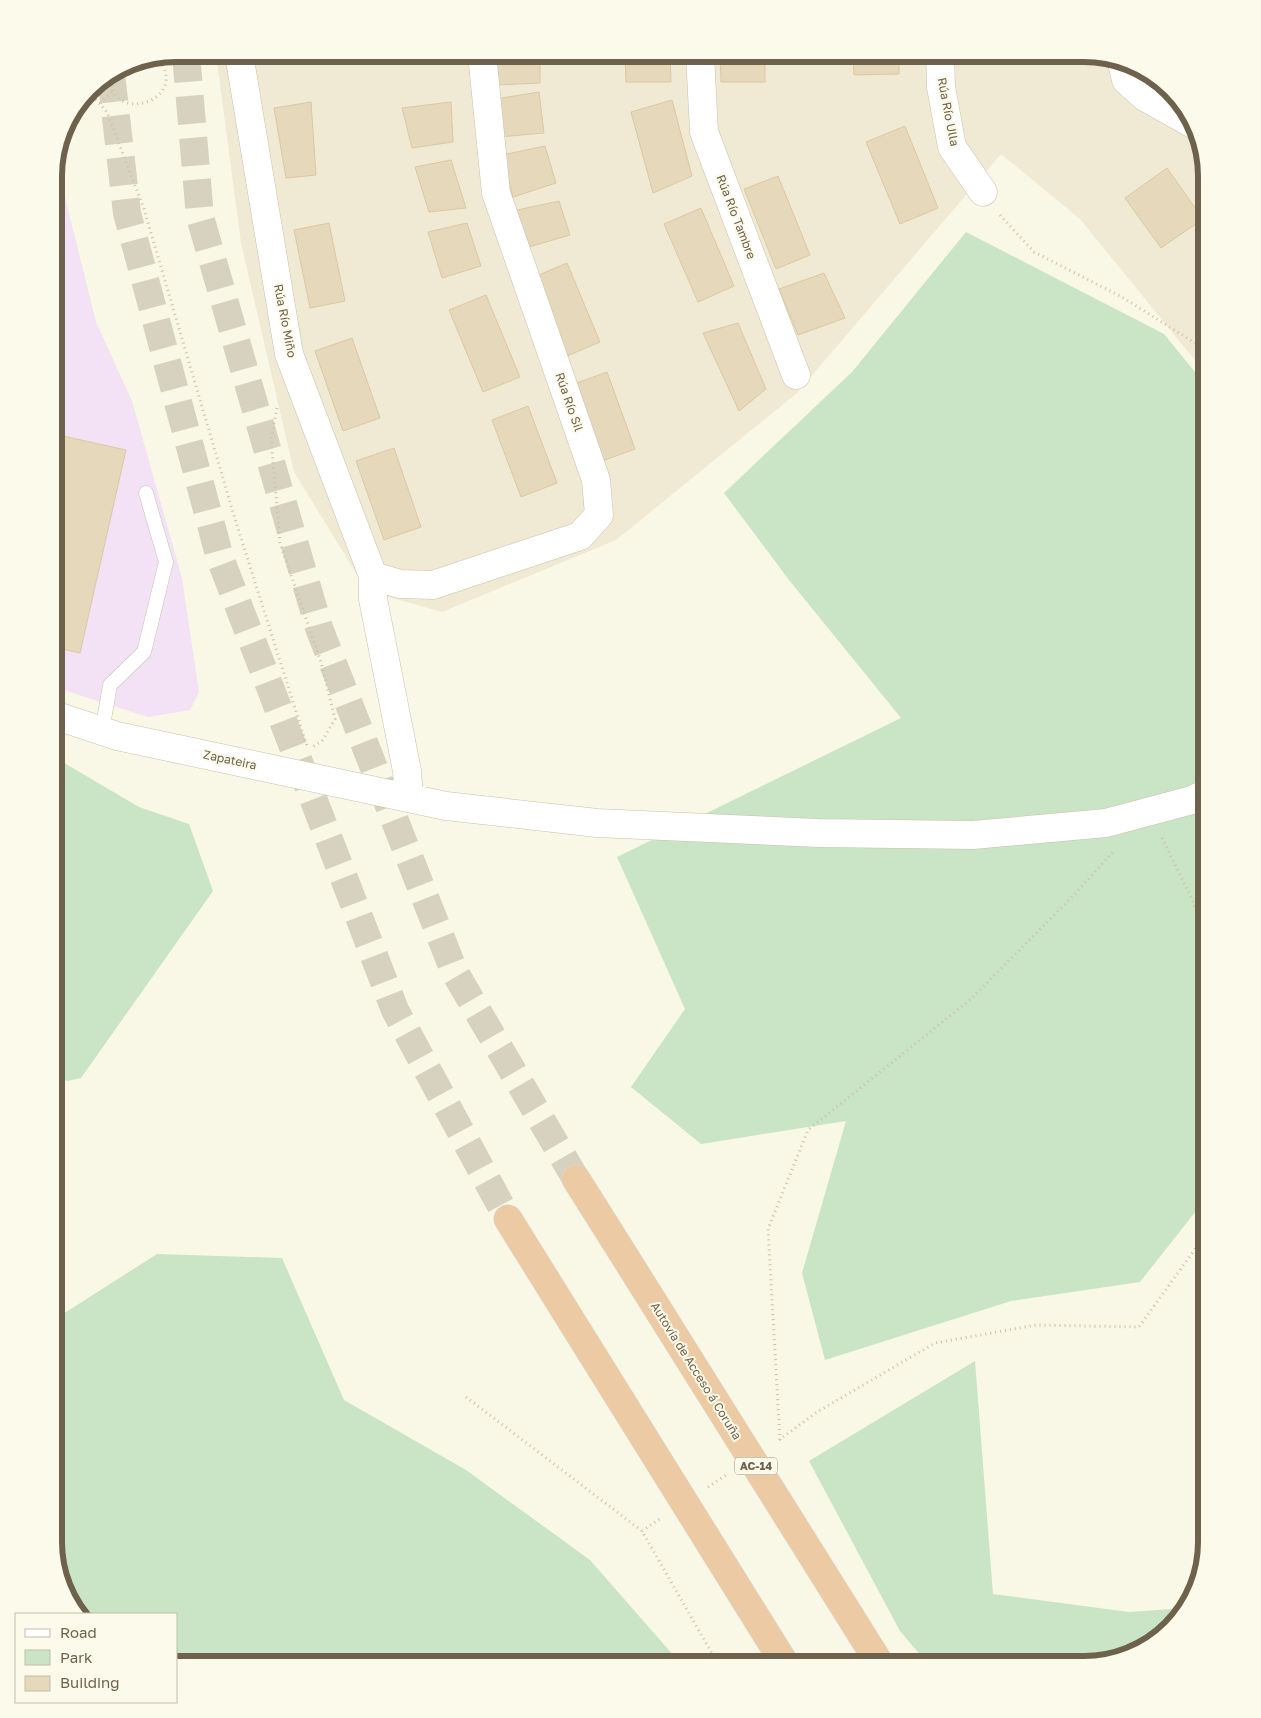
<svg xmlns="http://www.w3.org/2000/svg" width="1261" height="1718" font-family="'Golos Text',sans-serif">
	<rect width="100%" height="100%" fill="#f9f7e5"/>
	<path fill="#f0ead4" d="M216,54H1093L1146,70L1191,115L1207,176V375L1080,219L1001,154L797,393L616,540L442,612L367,591L294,472L241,243Z"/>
	<path fill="#f3e2f5" d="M56,161L96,322L132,401L182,578L199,692L190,710L148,717L54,687V168Z"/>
	<path fill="#c9e5c5" d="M966,232L1164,334L1207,387V1197L1140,1282L1011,1301L825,1360L802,1273L846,1121L701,1144L631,1087L685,1009L617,857L901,718L789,580L724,493L852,372Z
		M54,757L139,807L189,824L213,891L81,1078L67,1081L62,1079L54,1143Z
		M157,1254L282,1258L344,1400L466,1470L590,1560L681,1664H176V1614H81L70,1603L54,1542V1297L63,1314Z
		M975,1361L993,1594L1129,1612L1186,1608L1146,1648L1085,1664H928L900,1631L809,1461Z"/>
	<path fill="#e6d8bb" stroke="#dcc8a2" d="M497,54H540V83L497,85Z
		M625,54H670L671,82H626Z
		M720,54H765V82H721Z
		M853,54H899V74L854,75Z
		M539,92L544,133L499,137L495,99Z
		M672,100L692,176L653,193L631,112Z
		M311,102L316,175L286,178L274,108Z
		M451,102L453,142L412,148L402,108Z
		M905,126L938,208L900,224L866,142Z
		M545,146L556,183L513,197L502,155Z
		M451,160L466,208L429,212L415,167Z
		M1167,168L1203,219L1161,248L1125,198Z
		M778,176L810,255L776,269L744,189Z
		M559,201L570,235L529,247L513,211Z
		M701,208L734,286L698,302L664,224Z
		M329,223L345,301L310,308L294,230Z
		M467,223L481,266L442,278L428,232Z
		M567,263L600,342L567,356L534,277Z
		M824,273L845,318L798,335L779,289Z
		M486,295L520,377L483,392L449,310Z
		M738,323L766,389L739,411L703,333Z
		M352,338L380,418L343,431L315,351Z
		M607,372L635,449L602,461L574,384Z
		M528,406L557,483L521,497L492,420Z
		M54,434L126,450L80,653L54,647Z
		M394,448L421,527L384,540L356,461Z"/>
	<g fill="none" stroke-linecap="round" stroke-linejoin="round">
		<path stroke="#d6d2bf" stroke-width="28" stroke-dasharray="28 14" stroke-linecap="butt" d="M186,54L200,217L319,628L454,971L576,1179
			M111,74L127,213L220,558L395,1010L508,1219"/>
		<defs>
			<path id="service" d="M102,731L110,685L144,652L166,562L146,493"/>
			<path id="minor" d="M239,54L289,354L373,576V599L407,771L409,797
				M700,54L704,132L796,375
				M940,54L941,87L952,147L983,192
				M1122,63L1126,80L1145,97L1193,124
				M373,576L400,584L433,585L580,536L599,515L596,480L496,193L482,54
				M54,715L117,736L446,806L597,823L818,833L973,835L1106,823L1192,800L1207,793"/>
			<path id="motorway" d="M576,1179L632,1268
				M508,1219L559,1301"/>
		</defs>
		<use href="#service" stroke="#c9c1ac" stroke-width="15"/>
		<use href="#minor" stroke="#c9c1ac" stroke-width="29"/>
		<use href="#motorway" stroke="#dcd9d4" stroke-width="29"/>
		<path stroke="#d0c1a3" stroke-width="3" stroke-dasharray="1 4" stroke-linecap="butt" d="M111,75C107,127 194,101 157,57
			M89,92L107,112L144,209L235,519L307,746
			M100,103L114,90
			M1000,215L1034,252L1122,297L1195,343L1207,357
			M277,408L271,438L280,543L321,662L335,719L322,741L311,748
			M1162,838L1189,893L1207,936
			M466,1397L642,1531L718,1664
			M779,1440L817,1412L935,1343L1036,1325L1139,1327L1198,1245L1207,1210
			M780,1440L768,1229L808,1130L971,999L1073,896L1113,852
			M708,1487L728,1474
			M642,1531L661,1518"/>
		<use href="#service" stroke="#fff" stroke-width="14"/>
		<use href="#minor" stroke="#fff" stroke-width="28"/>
		<use href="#motorway" stroke="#eccaa3" stroke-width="28"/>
		<defs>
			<path id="motorway-bridge" d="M632,1268L880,1664
				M559,1301L785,1664"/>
		</defs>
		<use href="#motorway-bridge" stroke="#dcd9d4" stroke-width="29" stroke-linecap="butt"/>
		<use href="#motorway-bridge" stroke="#eccaa3" stroke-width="28"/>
	</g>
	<g text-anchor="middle" stroke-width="4" stroke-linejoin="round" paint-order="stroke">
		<rect fill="#fcfaea" stroke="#99907c" stroke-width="1" x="735" y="1457.5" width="42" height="17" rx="4"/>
		<g font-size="11" font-weight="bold" fill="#6f624d">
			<text x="756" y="1470">AC-14</text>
		</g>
		<g font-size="12" fill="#6f624d" stroke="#fcfaea">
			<text transform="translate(948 112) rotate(79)" y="4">Rúa Río Ulla</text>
			<text transform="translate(736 217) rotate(69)" y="4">Rúa Río Tambre</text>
			<text transform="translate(285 321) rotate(79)" y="4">Rúa Río Miño</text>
			<text transform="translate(569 402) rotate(71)" y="4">Rúa Río Sil</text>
			<text transform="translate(230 760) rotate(12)" y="4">Zapateira</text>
			<text transform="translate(696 1371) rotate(58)" y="4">Autovía de Acceso á Coruña</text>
		</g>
	</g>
	<path d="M0 0H1261V1718H0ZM176 62H1084A114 114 0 0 1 1198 176V1542A114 114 0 0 1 1084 1656H176A114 114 0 0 1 62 1542V176A114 114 0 0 1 176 62Z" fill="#fcfaea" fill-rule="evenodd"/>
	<path fill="none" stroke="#6f624d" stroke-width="6" d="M176 62H1084A114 114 0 0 1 1198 176V1542A114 114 0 0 1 1084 1656H176A114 114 0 0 1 62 1542V176A114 114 0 0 1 176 62Z"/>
	<rect x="15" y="1613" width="162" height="90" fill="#fcfaea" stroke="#c4bdab"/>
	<rect x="25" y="1629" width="25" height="8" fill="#ffffff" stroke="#c4bdab"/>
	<text x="60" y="1638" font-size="15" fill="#6f624d">Road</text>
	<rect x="25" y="1650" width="25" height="15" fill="#c9e5c5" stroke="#c4bdab"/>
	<text x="60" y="1663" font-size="15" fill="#6f624d">Park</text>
	<rect x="25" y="1676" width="25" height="15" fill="#e6d8bb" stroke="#c4bdab"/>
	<text x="60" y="1688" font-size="15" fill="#6f624d">Building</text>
</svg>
